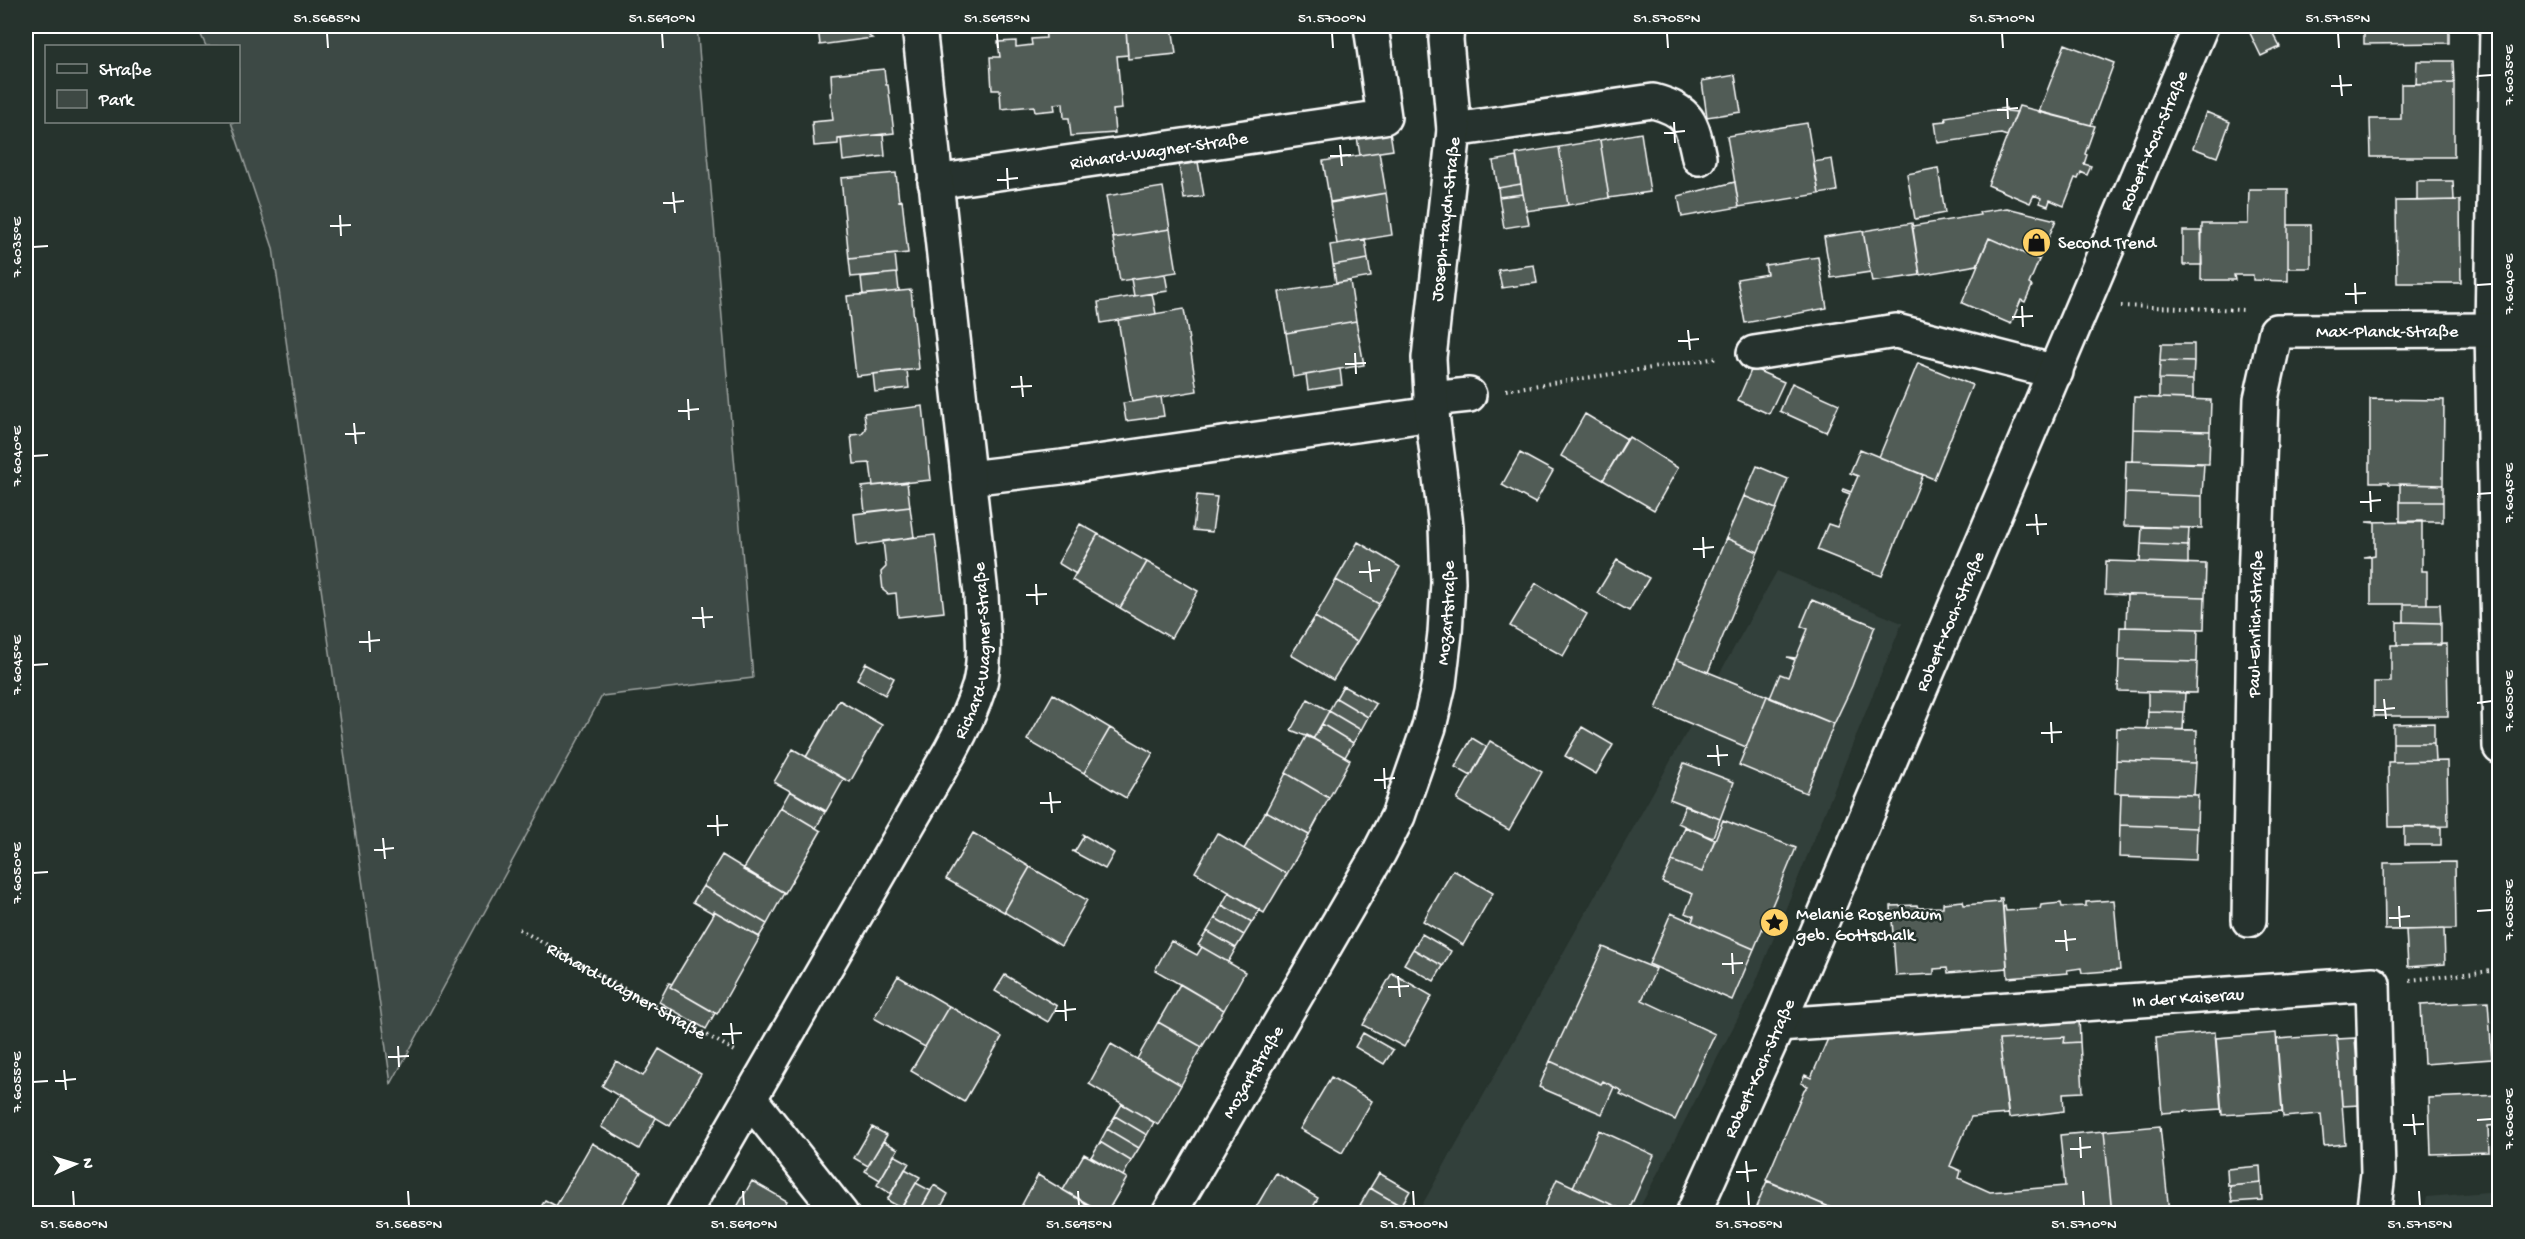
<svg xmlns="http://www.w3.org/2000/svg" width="2525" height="1239" font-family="'Gochi Hand',sans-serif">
	<rect width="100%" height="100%" fill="#26332d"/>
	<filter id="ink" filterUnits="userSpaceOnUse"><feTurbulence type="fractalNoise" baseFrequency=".0167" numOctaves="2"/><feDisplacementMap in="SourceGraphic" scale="12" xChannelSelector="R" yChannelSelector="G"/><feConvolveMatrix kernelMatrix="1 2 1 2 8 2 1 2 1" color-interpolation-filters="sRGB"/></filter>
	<g filter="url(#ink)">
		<path fill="#333f3a" d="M1777,571L1902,623L1753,989L1637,1213L1417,1214Z
			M2499,1191V1213H2423L2427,1197Z"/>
		<path fill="#3e4944" stroke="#9ea4a2" stroke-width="1.5" d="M197,26H697L753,678L602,696L391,1084L273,248L231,122H238V46H206Z"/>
		<path fill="#515c57" stroke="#fff" stroke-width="1.5" d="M818,26H868L869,36L872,38L820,45Z
			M1071,26H1104V30L1126,29L1128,55L1117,56L1122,109L1113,110L1115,133L1071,136L1069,118H1064L1063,103L1054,104L1055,110L1035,112L1034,106L1001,109L1000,90H992L990,57H1000L998,42L1016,41V47L1032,45L1031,39L1046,38L1045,28Z
			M1104,26H1172L1176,54L1128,59L1126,29L1104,30Z
			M1182,26H1211L1182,29Z
			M2003,26H2037L2004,31Z
			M2255,26H2269L2280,47L2261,56L2248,29Z
			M2364,26H2449V43L2364,44Z
			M2065,44L2114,63L2091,125L2039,112Z
			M2417,61H2453L2454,83L2416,84Z
			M884,69L886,85H888L894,133L838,139V144L814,146L812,122L833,120L830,93L832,92L831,74Z
			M1735,75L1741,112L1707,117L1702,81Z
			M2454,83V157H2371L2370,119H2401V84Z
			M2019,106L2095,126L2085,154L2087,155L2084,164L2091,166L2087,175L2081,172L2078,179L2075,178L2064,206L2050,200L2048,206L2040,203L2041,198L2034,195L2030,203L1988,185Z
			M2006,108L2007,111L2017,112L2007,136L2001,134L1938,143L1935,122L1946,121L1945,117Z
			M2206,112L2230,122L2217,157L2193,148Z
			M1807,123L1819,194L1739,207L1727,136Z
			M1390,132L1393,150L1360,155L1357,137Z
			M1641,133L1650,192L1609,198L1600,140Z
			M883,134L885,156L843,161L841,139Z
			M1600,140L1609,198L1568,205L1559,147Z
			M1559,147L1568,205L1526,211L1516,154Z
			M1379,152L1386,193L1330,202L1323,161Z
			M1516,157L1521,184L1498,188L1493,161Z
			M1832,159L1837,191L1819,194L1813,162Z
			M1198,162L1204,196L1184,199L1179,165Z
			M1938,168L1945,213L1915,219L1907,174Z
			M896,173L899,201L902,200L908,253L849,259L841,178Z
			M2417,181H2453L2454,200L2417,201Z
			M1735,182L1739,207L1682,217L1678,196Z
			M1521,184L1523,194L1499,197L1498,188Z
			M1163,187L1170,229L1113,238L1106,196Z
			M2249,189H2288V281L2253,280V275H2234L2235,280H2201L2202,224H2248Z
			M1386,193L1392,235L1337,244L1330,203Z
			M1523,194L1529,224L1504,228L1499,197Z
			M2460,200L2461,283H2397L2396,201Z
			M2007,208L2056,220L2039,260L1989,238L1977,265L1920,275L1912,226L1980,215L1979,212Z
			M1912,223L1920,275L1872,282L1863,231Z
			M2288,225H2311V268H2288Z
			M1170,229L1177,272L1120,281L1113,238Z
			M1863,231L1870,272L1831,278L1824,237Z
			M2183,231H2201L2202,265H2183Z
			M1989,238L2039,260L2029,284L2032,286L2025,302L2021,300L2011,324L1962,303Z
			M1365,239L1368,259L1333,265L1330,245Z
			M895,254L897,273L851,277L849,259Z
			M1818,257L1827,308L1745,323L1737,279L1767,274L1765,265Z
			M1368,259L1371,277L1336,283L1333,265Z
			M1534,265L1537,283L1502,288L1498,270Z
			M897,273L899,291L863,295L861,277Z
			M1165,274L1168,291L1134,296L1131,279Z
			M1350,281L1356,321L1286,333L1279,292Z
			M911,290L919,369L856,376L847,296Z
			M1152,293L1156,314L1101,323L1098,302Z
			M1184,309L1197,391L1132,402L1118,320Z
			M1356,321L1364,365L1293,377L1286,333Z
			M2161,344H2194V362L2160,361Z
			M2160,361L2194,362L2193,380L2159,379Z
			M1918,363L1972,385L1934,479L1879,457Z
			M1752,368L1784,382L1769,414L1738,400Z
			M1340,369L1342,385L1308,390L1306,375Z
			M907,370L909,388L875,392L873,374Z
			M2159,379L2193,380V399L2159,398Z
			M1792,383L1839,404L1826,432L1780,411Z
			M1161,397L1164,416L1126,421L1123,403Z
			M2134,397L2211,400L2210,431L2133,429Z
			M2370,399L2444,400L2443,485L2389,484L2388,482H2370Z
			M923,406L931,480L873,486L870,463L854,464L851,435L862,434L866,429L864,413Z
			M1585,414L1627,439L1603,480L1561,456Z
			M2133,429L2210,431L2209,464L2132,461Z
			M1629,437L1678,468L1654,510L1603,480Z
			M1860,449L1923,475L1882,576L1817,550L1828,524L1837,527L1850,494L1842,491L1843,489L1851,492L1858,476L1850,473Z
			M1520,453L1553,471L1535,503L1502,485Z
			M2126,461L2204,463L2202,496L2125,493Z
			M1757,466L1788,479L1776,509L1744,496Z
			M907,482L910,507L865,512L862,487Z
			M2400,484L2443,485V502H2400Z
			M2125,493L2202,496V528L2124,526Z
			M1197,495L1217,497L1212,532L1193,530Z
			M1744,496L1776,509L1758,552L1726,538Z
			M2400,502H2443V522H2400Z
			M910,507L914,537L857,546L854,514Z
			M2366,522L2422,521V571H2427V604H2371V557H2364L2375,555V523Z
			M1080,524L1098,534L1076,574L1058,563Z
			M2142,527L2189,528L2188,546L2141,544Z
			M1098,534L1147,562L1120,608L1072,580Z
			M935,535L944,612L898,617L896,593L888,594L883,590L881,572L886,567L883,541Z
			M1726,538L1758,552L1708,672L1676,659Z
			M1358,542L1400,567L1379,604L1336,580Z
			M2141,544L2188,546V564L2140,562Z
			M1617,560L1649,578L1629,611L1597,593Z
			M2106,561L2206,564L2205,597L2105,594Z
			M1147,562L1198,591L1171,638L1120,608Z
			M1336,580L1379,604L1357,642L1315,617Z
			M1536,583L1587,614L1563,656L1510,626Z
			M2105,594L2205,597L2204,629L2126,627L2127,595Z
			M1812,600L1875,626L1852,686L1834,724L1770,698L1780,674L1788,677L1795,660L1787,657L1796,658L1808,629L1801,626Z
			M2404,604H2440L2441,623L2404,622Z
			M1315,617L1357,642L1333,680L1291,655Z
			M2397,622L2441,623V645H2397Z
			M2120,627L2198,629L2197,662L2119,660Z
			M2447,644L2448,716H2374V682H2391V645Z
			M1676,659L1767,696L1746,747L1656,709Z
			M2119,660L2197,662L2196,693L2118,691Z
			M866,663L894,678L885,695L857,679Z
			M1343,686L1376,704L1368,717L1336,698Z
			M2148,692L2185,693L2184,712L2148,711Z
			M1053,694L1110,728L1084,773L1027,740Z
			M1767,696L1834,724L1806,793L1739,765Z
			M1336,698L1368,717L1361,730L1329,711Z
			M1308,699L1329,711L1313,739L1291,730Z
			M839,700L882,725L850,782L806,757Z
			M1329,711L1361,730L1353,743L1322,724Z
			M2148,711L2184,712L2183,730L2147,729Z
			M2434,723V743H2393V724Z
			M1322,724L1353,743L1345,757L1313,739Z
			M1582,727L1613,745L1596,774L1565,756Z
			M1110,728L1153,753L1126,798L1084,773Z
			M2117,728L2197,730L2196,763L2116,760Z
			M1307,735L1350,760L1329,798L1286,773Z
			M1472,738L1487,747L1471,776L1455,767Z
			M1490,741L1542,772L1509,830L1457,800Z
			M2393,743H2434L2435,761L2393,762Z
			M793,749L844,779L826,811L774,782Z
			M2116,760L2196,763L2194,795L2115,793Z
			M2447,761L2448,826L2389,827L2388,762Z
			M1684,763L1734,782L1720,819L1670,799Z
			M1286,773L1329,798L1309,835L1266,811Z
			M790,791L825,812L816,828L781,807Z
			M2121,793L2198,795L2197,828L2120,825Z
			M1685,806L1720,819L1712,839L1678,823Z
			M781,807L821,831L785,893L743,870Z
			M1266,811L1309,835L1287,874L1244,849Z
			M1723,820L1796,848L1754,949L1692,922L1694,916L1685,913L1693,894L1662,882L1672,861L1702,872Z
			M2120,825L2197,828L2196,860L2119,857Z
			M1685,827L1715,839L1702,872L1672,861Z
			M2404,827H2441V845H2404Z
			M973,833L1030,867L1004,912L946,879Z
			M1217,833L1287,874L1264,913L1195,872Z
			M1082,834L1114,853L1105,869L1072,851H1075L1084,836Z
			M722,855L784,893L767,924L703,886Z
			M2455,862L2456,929L2385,930L2384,863Z
			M1030,867L1087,900L1061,946L1004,912Z
			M1453,870L1493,893L1463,945L1423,921Z
			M703,886L767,924L759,937L714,911V914L693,902Z
			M1229,892L1260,910L1252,922L1222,905Z
			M1999,898H2002L2007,968L1948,973L1947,968L1934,969V974L1896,976L1891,906L1917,905L1918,908L1943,907V903L1963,901L1964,905L2000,902Z
			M2114,900L2120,970L2082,973L2081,968L2067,970L2068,973L2008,978L2003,907L2005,906L2006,911L2040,909L2041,905L2061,903L2062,907L2086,906V902Z
			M1222,905L1252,922L1244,935L1215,918Z
			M714,911L760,937L717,1014L670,987L714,914Z
			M1671,913L1754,949L1732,1000L1649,964Z
			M1215,918L1244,935L1236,948L1207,931Z
			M2444,929L2445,964L2408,967L2406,930Z
			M1207,931L1236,948L1228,962L1198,945Z
			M1422,934L1451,951L1443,966L1413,949Z
			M1171,941L1197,955L1202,947L1245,972L1224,1010L1155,970Z
			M1603,947L1656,969L1642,1000L1715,1034L1675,1120L1620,1094L1622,1091L1603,1081L1601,1084L1550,1061Z
			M1413,949L1443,966L1434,981L1404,964Z
			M1392,973L1432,996L1404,1047L1363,1025Z
			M1005,975L1057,1006L1048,1022L995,991Z
			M898,976L949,1006L925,1047L874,1018Z
			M669,983L672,984L670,987L715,1013L706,1029L659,1002Z
			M1180,984L1224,1010L1202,1047L1158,1022Z
			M2488,1001L2492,1059L2424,1064L2421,1005Z
			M949,1006L1002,1037L964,1102L911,1071Z
			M2079,1017L2080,1042L2064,1043L2065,1037L1999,1040L2008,1114L1971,1117L1950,1166L1961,1171L1959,1178L1990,1192L2065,1186L2060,1135L2104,1131L2112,1214H1845L1766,1180L1804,1090L1808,1086L1801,1083L1805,1075L1811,1078L1830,1034Z
			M1158,1022L1202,1047L1181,1085L1137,1059Z
			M2215,1032L2221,1109L2162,1113L2156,1037Z
			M1363,1033L1393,1050L1384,1064L1355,1047Z
			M2276,1033L2282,1111L2222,1115L2216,1038Z
			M2337,1035L2345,1144L2324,1146L2321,1114L2283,1117L2277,1039Z
			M2065,1037L2064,1043L2080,1042L2083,1092L2063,1093L2064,1111L2009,1118L1999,1040Z
			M2355,1038L2360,1105L2342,1106L2337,1039Z
			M1111,1044L1181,1085L1158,1125L1089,1084Z
			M659,1049L701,1074L670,1126L602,1086L616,1061L643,1076Z
			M1550,1061L1601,1084L1603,1081L1614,1087L1602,1114L1539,1087Z
			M1331,1077L1372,1101L1342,1153L1300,1129Z
			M2500,1095V1125L2488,1126L2489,1152L2431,1154L2429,1098Z
			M619,1096L656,1118L639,1149L601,1127Z
			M1122,1104L1154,1122L1147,1135L1115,1116Z
			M1115,1116L1147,1135L1139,1148L1107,1129Z
			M2160,1126L2169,1212L2112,1214L2104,1131Z
			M872,1127L887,1135L868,1166L854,1158Z
			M1107,1129L1139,1148L1131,1161L1100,1142Z
			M1599,1130L1654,1155L1628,1212L1573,1187Z
			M883,1141L898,1149L880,1180L865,1171Z
			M1100,1142L1131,1161L1123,1176L1091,1157Z
			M592,1143L641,1172L617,1214H569L556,1206Z
			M1084,1154L1127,1178L1106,1214L1063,1190Z
			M894,1155L909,1163L891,1194L877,1185Z
			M2260,1166L2261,1183L2228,1186L2227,1169Z
			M905,1169L920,1177L901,1208L887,1200Z
			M1276,1173L1318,1198L1309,1214H1252Z
			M1379,1173L1410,1191L1401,1206L1370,1188Z
			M1038,1175L1103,1214H1017Z
			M1557,1179L1615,1206L1611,1214H1541Z
			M752,1181L787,1201L779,1214H733Z
			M1767,1181L1827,1206L1824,1214H1753Z
			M916,1183L931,1191L918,1214H898Z
			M2261,1183L2262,1200L2232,1202L2230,1186Z
			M934,1185L948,1194L937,1214H918Z
			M1370,1188L1401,1206L1397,1214H1375L1360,1205Z
			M545,1200L556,1206L569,1214H537Z"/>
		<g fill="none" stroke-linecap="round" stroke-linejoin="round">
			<defs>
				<g id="minor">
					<path d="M2497,26L2492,330L2500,747"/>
					<path d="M1454,130L1653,101C1690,111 1692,123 1699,158"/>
					<path id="s2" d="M935,182L1384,117L1371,26"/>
					<path d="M1754,353L1896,331L2056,372"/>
					<path d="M1431,399L1469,395"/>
					<path d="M968,478L1062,467L1432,414"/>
					<path id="s3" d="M2249,920L2254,615L2261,399L2276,331L2500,330"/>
					<path id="s4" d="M1778,1025L2373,984L2378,1173L2374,1208"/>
					<path d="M750,1099L841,1214"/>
					<path id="s5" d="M683,1214L951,750C962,730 972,709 979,687C987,658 982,624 981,594L919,26"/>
					<path id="s6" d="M1169,1214L1379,853L1398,816L1429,727L1439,684L1445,633L1448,582L1446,526L1432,414L1429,358L1454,130L1446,40L1447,26"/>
				</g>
				<g id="major">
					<path id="s7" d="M1693,1214L1778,1025L2201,26"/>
				</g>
			</defs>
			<use href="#minor" stroke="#fff" stroke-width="38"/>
			<use href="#major" stroke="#fff" stroke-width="38"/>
			<g stroke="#fff" stroke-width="4" stroke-dasharray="1.5 4.5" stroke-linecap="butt">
				<path d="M2121,306L2246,310"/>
				<path d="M1506,390L1718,358"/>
				<path id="s1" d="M519,929L735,1051"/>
				<path d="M2410,980L2500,970"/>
			</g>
			<use href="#minor" stroke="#26332d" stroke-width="33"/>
			<use href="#major" stroke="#26332d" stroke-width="33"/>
		</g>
	</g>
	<path fill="none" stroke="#fff" stroke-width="2" d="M327,33L328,48M662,33L663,48M997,33L998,48M1332,33L1333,48M1667,33L1668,48M2002,33L2003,48M2338,33L2339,48M2340,75L2342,96M2477,76L2492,75M2331,86L2352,85M2007,98L2008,119M1997,110L2018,108M1674,122L1675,143M1664,133L1685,131M1340,145L1342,166M1330,156L1351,155M1007,168L1008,189M997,180L1018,178M673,192L675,213M663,203L684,201M340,215L341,236M330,226L351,225M33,247L48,246M2355,283L2356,304M2477,285L2492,284M2345,294L2366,293M2022,306L2023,327M2012,317L2033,316M1688,330L1690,350M1678,341L1699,339M1355,353L1356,374M1345,364L1366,363M1021,376L1023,397M1011,387L1032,386M688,399L689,420M678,411L699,409M354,423L356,444M345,434L365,433M33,456L48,455M2370,491L2371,512M2477,494L2492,493M2360,502L2381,500M2036,514L2038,535M2026,525L2047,524M1703,537L1704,558M1693,549L1714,547M1369,561L1371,582M1359,572L1380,570M1036,584L1037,605M1026,595L1047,594M702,607L704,628M692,618L713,617M369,631L370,652M359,642L380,640M33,665L48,664M2384,699L2386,719M2477,703L2492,701M2374,710L2395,708M2051,722L2052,743M2041,733L2062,732M1717,745L1719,766M1707,756L1728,755M1384,768L1385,789M1374,780L1395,778M1050,792L1052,813M1040,803L1061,802M717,815L718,836M707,826L728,825M383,838L385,859M374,850L394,848M33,873L48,872M2399,906L2400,927M2477,911L2492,910M2389,918L2410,916M2065,930L2067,951M2055,941L2076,939M1732,953L1733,974M1722,964L1743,963M1398,976L1400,997M1388,987L1409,986M1065,1000L1066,1021M1055,1011L1076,1009M731,1023L733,1044M722,1034L742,1033M398,1046L399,1067M388,1057L409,1056M64,1070L66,1090M55,1081L76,1079M33,1082L48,1081M2413,1114L2415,1135M2477,1120L2492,1119M2403,1125L2424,1124M2080,1137L2081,1158M2070,1149L2091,1147M1746,1161L1748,1182M1736,1172L1757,1170M73,1191L74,1206M408,1191L409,1206M743,1191L744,1206M1078,1191L1079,1206M1413,1191L1414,1206M1748,1191L1749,1206M2083,1191L2084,1206M2419,1191L2420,1206"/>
	<defs>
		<symbol id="shop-disc" viewBox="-11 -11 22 22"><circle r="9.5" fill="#ffd166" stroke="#26332d"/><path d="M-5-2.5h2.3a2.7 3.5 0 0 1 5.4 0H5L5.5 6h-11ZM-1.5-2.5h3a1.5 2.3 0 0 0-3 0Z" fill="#111"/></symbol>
		<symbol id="sight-disc" viewBox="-11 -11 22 22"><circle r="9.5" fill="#ffd166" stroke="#26332d"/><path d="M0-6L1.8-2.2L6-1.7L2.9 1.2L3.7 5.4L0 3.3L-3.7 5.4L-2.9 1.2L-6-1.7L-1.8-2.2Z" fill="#111"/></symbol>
	</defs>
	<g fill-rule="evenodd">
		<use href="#shop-disc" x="2020" y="226" width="33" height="33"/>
		<use href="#sight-disc" x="1758" y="906" width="33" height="33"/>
	</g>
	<g text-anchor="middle" stroke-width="5" stroke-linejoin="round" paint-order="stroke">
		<g font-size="18" fill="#fff" stroke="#26332d">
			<text dy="6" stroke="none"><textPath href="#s7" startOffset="1168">Robert-Koch-Straße</textPath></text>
			<text dy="6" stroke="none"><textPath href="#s2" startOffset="226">Richard-Wagner-Straße</textPath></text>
			<text dy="6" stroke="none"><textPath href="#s6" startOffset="1065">Joseph-Haydn-Straße</textPath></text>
			<text dy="6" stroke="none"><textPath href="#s3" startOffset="702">Max-Planck-Straße</textPath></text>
			<text dy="6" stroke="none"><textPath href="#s6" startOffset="669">Mozartstraße</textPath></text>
			<text dy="6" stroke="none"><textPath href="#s7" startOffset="646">Robert-Koch-Straße</textPath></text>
			<text dy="6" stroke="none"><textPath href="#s3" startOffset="296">Paul-Ehrlich-Straße</textPath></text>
			<text dy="6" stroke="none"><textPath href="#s5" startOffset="640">Richard-Wagner-Straße</textPath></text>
			<text dy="6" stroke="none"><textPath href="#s1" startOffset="124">Richard-Wagner-Straße</textPath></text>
			<text dy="6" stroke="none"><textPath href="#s4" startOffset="411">In der Kaiserau</textPath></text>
			<text dy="6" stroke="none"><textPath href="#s7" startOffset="160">Robert-Koch-Straße</textPath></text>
			<text dy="6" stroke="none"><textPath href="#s6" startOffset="165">Mozartstraße</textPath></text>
		</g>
		<g font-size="18" fill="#fff" stroke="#26332d" text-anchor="start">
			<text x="2058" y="248">Second Trend</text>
			<text x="1796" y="919">Melanie Rosenbaum<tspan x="1796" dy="21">geb. Gottschalk</tspan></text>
		</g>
	</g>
	<rect width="2525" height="1239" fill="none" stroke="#26332d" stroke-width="66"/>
	<rect x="45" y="45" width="195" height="78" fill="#26332d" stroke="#7d8581" stroke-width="1.5"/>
	<rect x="57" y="64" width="30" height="9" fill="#26332d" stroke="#7d8581" stroke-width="1.5"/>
	<text x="99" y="75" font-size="18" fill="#ffffff">Straße</text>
	<rect x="57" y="90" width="30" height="18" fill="#3e4944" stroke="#7d8581" stroke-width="1.5"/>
	<text x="99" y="105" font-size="18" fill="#ffffff">Park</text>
	<g transform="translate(75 1164) rotate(86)" stroke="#26332d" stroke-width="4.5" paint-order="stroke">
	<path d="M0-4.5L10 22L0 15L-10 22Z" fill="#ffffff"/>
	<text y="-9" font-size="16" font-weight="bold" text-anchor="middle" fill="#ffffff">N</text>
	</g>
	<rect x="33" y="33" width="2459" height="1173" fill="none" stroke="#fff" stroke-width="2"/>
	<g font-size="15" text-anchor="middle" fill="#fff">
		<text x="327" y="22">51.5685°N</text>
		<text x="662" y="22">51.5690°N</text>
		<text x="997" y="22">51.5695°N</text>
		<text x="1332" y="22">51.5700°N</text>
		<text x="1667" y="22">51.5705°N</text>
		<text x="2002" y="22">51.5710°N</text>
		<text x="2338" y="22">51.5715°N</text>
		<text transform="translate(2508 75) rotate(-90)" y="5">7.6035°E</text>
		<text transform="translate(16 247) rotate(-90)" y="5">7.6035°E</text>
		<text transform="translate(2508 284) rotate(-90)" y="5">7.6040°E</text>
		<text transform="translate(16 456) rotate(-90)" y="5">7.6040°E</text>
		<text transform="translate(2508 493) rotate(-90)" y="5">7.6045°E</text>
		<text transform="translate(16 665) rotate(-90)" y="5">7.6045°E</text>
		<text transform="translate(2508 701) rotate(-90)" y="5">7.6050°E</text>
		<text transform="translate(16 873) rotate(-90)" y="5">7.6050°E</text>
		<text transform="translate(2508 910) rotate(-90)" y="5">7.6055°E</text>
		<text transform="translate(16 1082) rotate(-90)" y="5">7.6055°E</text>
		<text transform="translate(2508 1119) rotate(-90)" y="5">7.6060°E</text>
		<text x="74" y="1228">51.5680°N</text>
		<text x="409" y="1228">51.5685°N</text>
		<text x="744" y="1228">51.5690°N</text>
		<text x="1079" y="1228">51.5695°N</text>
		<text x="1414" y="1228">51.5700°N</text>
		<text x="1749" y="1228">51.5705°N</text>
		<text x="2084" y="1228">51.5710°N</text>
		<text x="2420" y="1228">51.5715°N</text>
	</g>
</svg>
